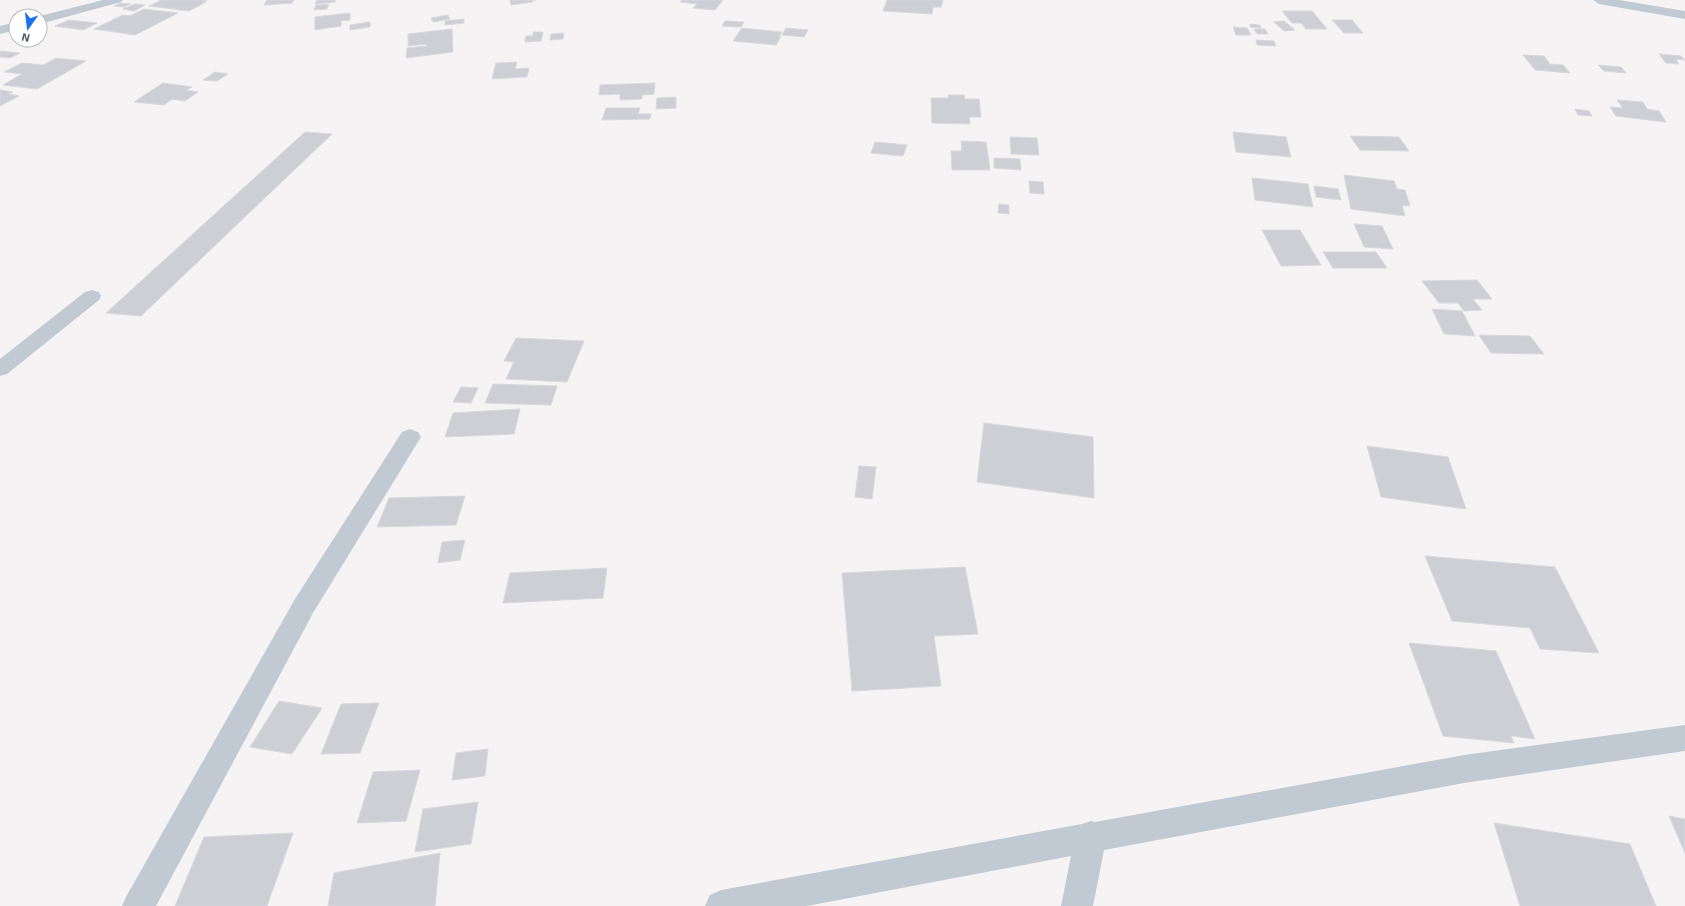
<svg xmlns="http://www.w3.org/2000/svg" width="1685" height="906" font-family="'Exo 2',sans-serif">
	<rect width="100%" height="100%" fill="#f5f3f3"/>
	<path fill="#cdcfd5" stroke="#d7d9de" d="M161,0H207L203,2H206L189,11L149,6Z
		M267,0H294L292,3L264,5Z
		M317,0H336L335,2L315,4Z
		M510,0H536H532L533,2L511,5Z
		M682,0H723L715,10L693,8L697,4L680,2Z
		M887,0H943L941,7H933L932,14L883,11Z
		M120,3L131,4L124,7L114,6Z
		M135,4L145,5L134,11L123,9Z
		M329,4L327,9L314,10L316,5Z
		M144,9L178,13L135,35L94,29L123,15L130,16Z
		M1282,11H1312L1327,29H1306L1301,23H1292Z
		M350,13V20L341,21V26L315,30V17Z
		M448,15L450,19L433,22L431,18Z
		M464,19V23L445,25V21Z
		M69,20L97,23L83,30L55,26Z
		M1332,20H1352L1363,33H1344Z
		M725,21L744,22L741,27L722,26Z
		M1284,21L1295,30L1284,31L1274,22Z
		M370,22V27L350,30V25Z
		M1250,24L1260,25L1261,28L1250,27Z
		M1233,27L1247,28L1251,35H1236Z
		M742,28L782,32L779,36H781L776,45L733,41Z
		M786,28L808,30L804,37L782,35Z
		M452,29L453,52L406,58L407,48L427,46V44L408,46V34Z
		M1254,29H1265L1268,34H1257Z
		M533,32H543L541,41L525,42L526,36H533Z
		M564,33L563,39L550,40L551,34Z
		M1256,40L1274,41L1276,46L1257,45Z
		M0,51L20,53L10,58L0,57Z
		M1659,54L1681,56L1685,60L1676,59L1679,64L1666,63Z
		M1523,55L1544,56L1550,64L1563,65L1570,73L1535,70Z
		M56,58L86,61L37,89L3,85L22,74L4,72L22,63L43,65Z
		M517,62L515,69L529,68L527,77L492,79L496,63Z
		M1598,65L1621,67L1626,73L1604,71Z
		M215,72L228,74L217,81L203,80Z
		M163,83L192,87L186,90L198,92L185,101L172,99L164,105L134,102Z
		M655,83L654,94L642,95V99L620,100V94L599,95L600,85Z
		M0,90L13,92L9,94L19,96L0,106Z
		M948,95H964L965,99H979L981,117H969L970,124L932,123L931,98H949Z
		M676,97V108L656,109L657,98Z
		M1617,100L1643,102L1647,109L1659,111L1666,122L1616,116L1610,107L1623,108Z
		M606,108H640L638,114H651L650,119L602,120Z
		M1575,109L1589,111L1592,116L1578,115Z
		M305,132L332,134L141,316L106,313Z
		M1233,132L1286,137L1291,157L1236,152Z
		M1350,136L1399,137L1409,151L1360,150Z
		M1010,137L1037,138L1039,155L1011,154Z
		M961,141L986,142L990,170H952L951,151H962Z
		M875,142L907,145L903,156L871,153Z
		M994,158L1020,159L1021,170L994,168Z
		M1344,175L1394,181L1397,189L1405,190L1410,206L1402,205L1405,216L1351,209Z
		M1252,178L1308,184L1313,207L1255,200Z
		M1029,181L1043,182L1044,194L1030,193Z
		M1314,186L1338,189L1341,200L1316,197Z
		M999,204L1009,205V214L998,213Z
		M1354,224L1382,226L1393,249L1364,247Z
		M1262,230H1300L1321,265L1281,266Z
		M1323,252H1376L1387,268H1333Z
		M1477,280L1492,299H1473L1482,310L1464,311L1458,303H1439L1422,281Z
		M1432,309L1462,311L1475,336L1444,334Z
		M1479,335L1530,336L1544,354L1491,353Z
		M516,338L584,341L567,382L506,379L514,362L504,361Z
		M493,384L557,386L551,405L485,403Z
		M461,387L478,388L471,403L453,402Z
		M520,409L514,434L445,437L453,413Z
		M984,423L1093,437L1094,498L977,482Z
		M1367,446L1448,457L1466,509L1381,497Z
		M859,466L876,467L872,499L855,497Z
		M465,496L456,525L377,527L389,498Z
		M465,540L460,560L438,563L442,542Z
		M1425,556L1555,567L1599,653L1540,649L1530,628L1452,621Z
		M965,567L978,634L934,636L941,686L852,691L842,573Z
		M607,568L603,598L503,603L510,573Z
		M1409,643L1496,651L1535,739L1511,736L1514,743L1443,736Z
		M279,701L322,708L292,754L250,747Z
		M379,703L360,753L321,754L341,704Z
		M488,749L485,776L452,780L456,753Z
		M420,770L406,821L357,823L373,772Z
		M478,802L471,844L415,852L423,809Z
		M1669,816L1685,819V853Z
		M1494,823L1630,844L1656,906H1520Z
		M293,833L267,906H175L204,837Z
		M440,853L435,906H328L334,873Z"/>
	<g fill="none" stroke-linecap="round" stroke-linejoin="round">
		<path fill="#c1cad2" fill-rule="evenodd" d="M103,0H123L121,2L40,24V16Z
			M1593,0H1619L1685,11V19L1599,4Z
			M16,22V30L0,34V26Z
			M92,290L99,292L101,296L99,300L7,374L0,376V359L85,292Z
			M410,429L418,432L421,437L313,613L156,906H122L127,895L295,599L402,432Z
			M1685,725V751L1464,783L1104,850L1093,906H1061L1071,856L807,906H705L710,895L721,890L1082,824L1091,821L1095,822L1464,755Z"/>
	</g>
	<g transform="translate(28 28) rotate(194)"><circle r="19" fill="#ffffff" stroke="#b7bbc0"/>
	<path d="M0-3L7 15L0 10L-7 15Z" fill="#1a73e8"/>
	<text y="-6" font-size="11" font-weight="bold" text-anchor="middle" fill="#4a5661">N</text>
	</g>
</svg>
